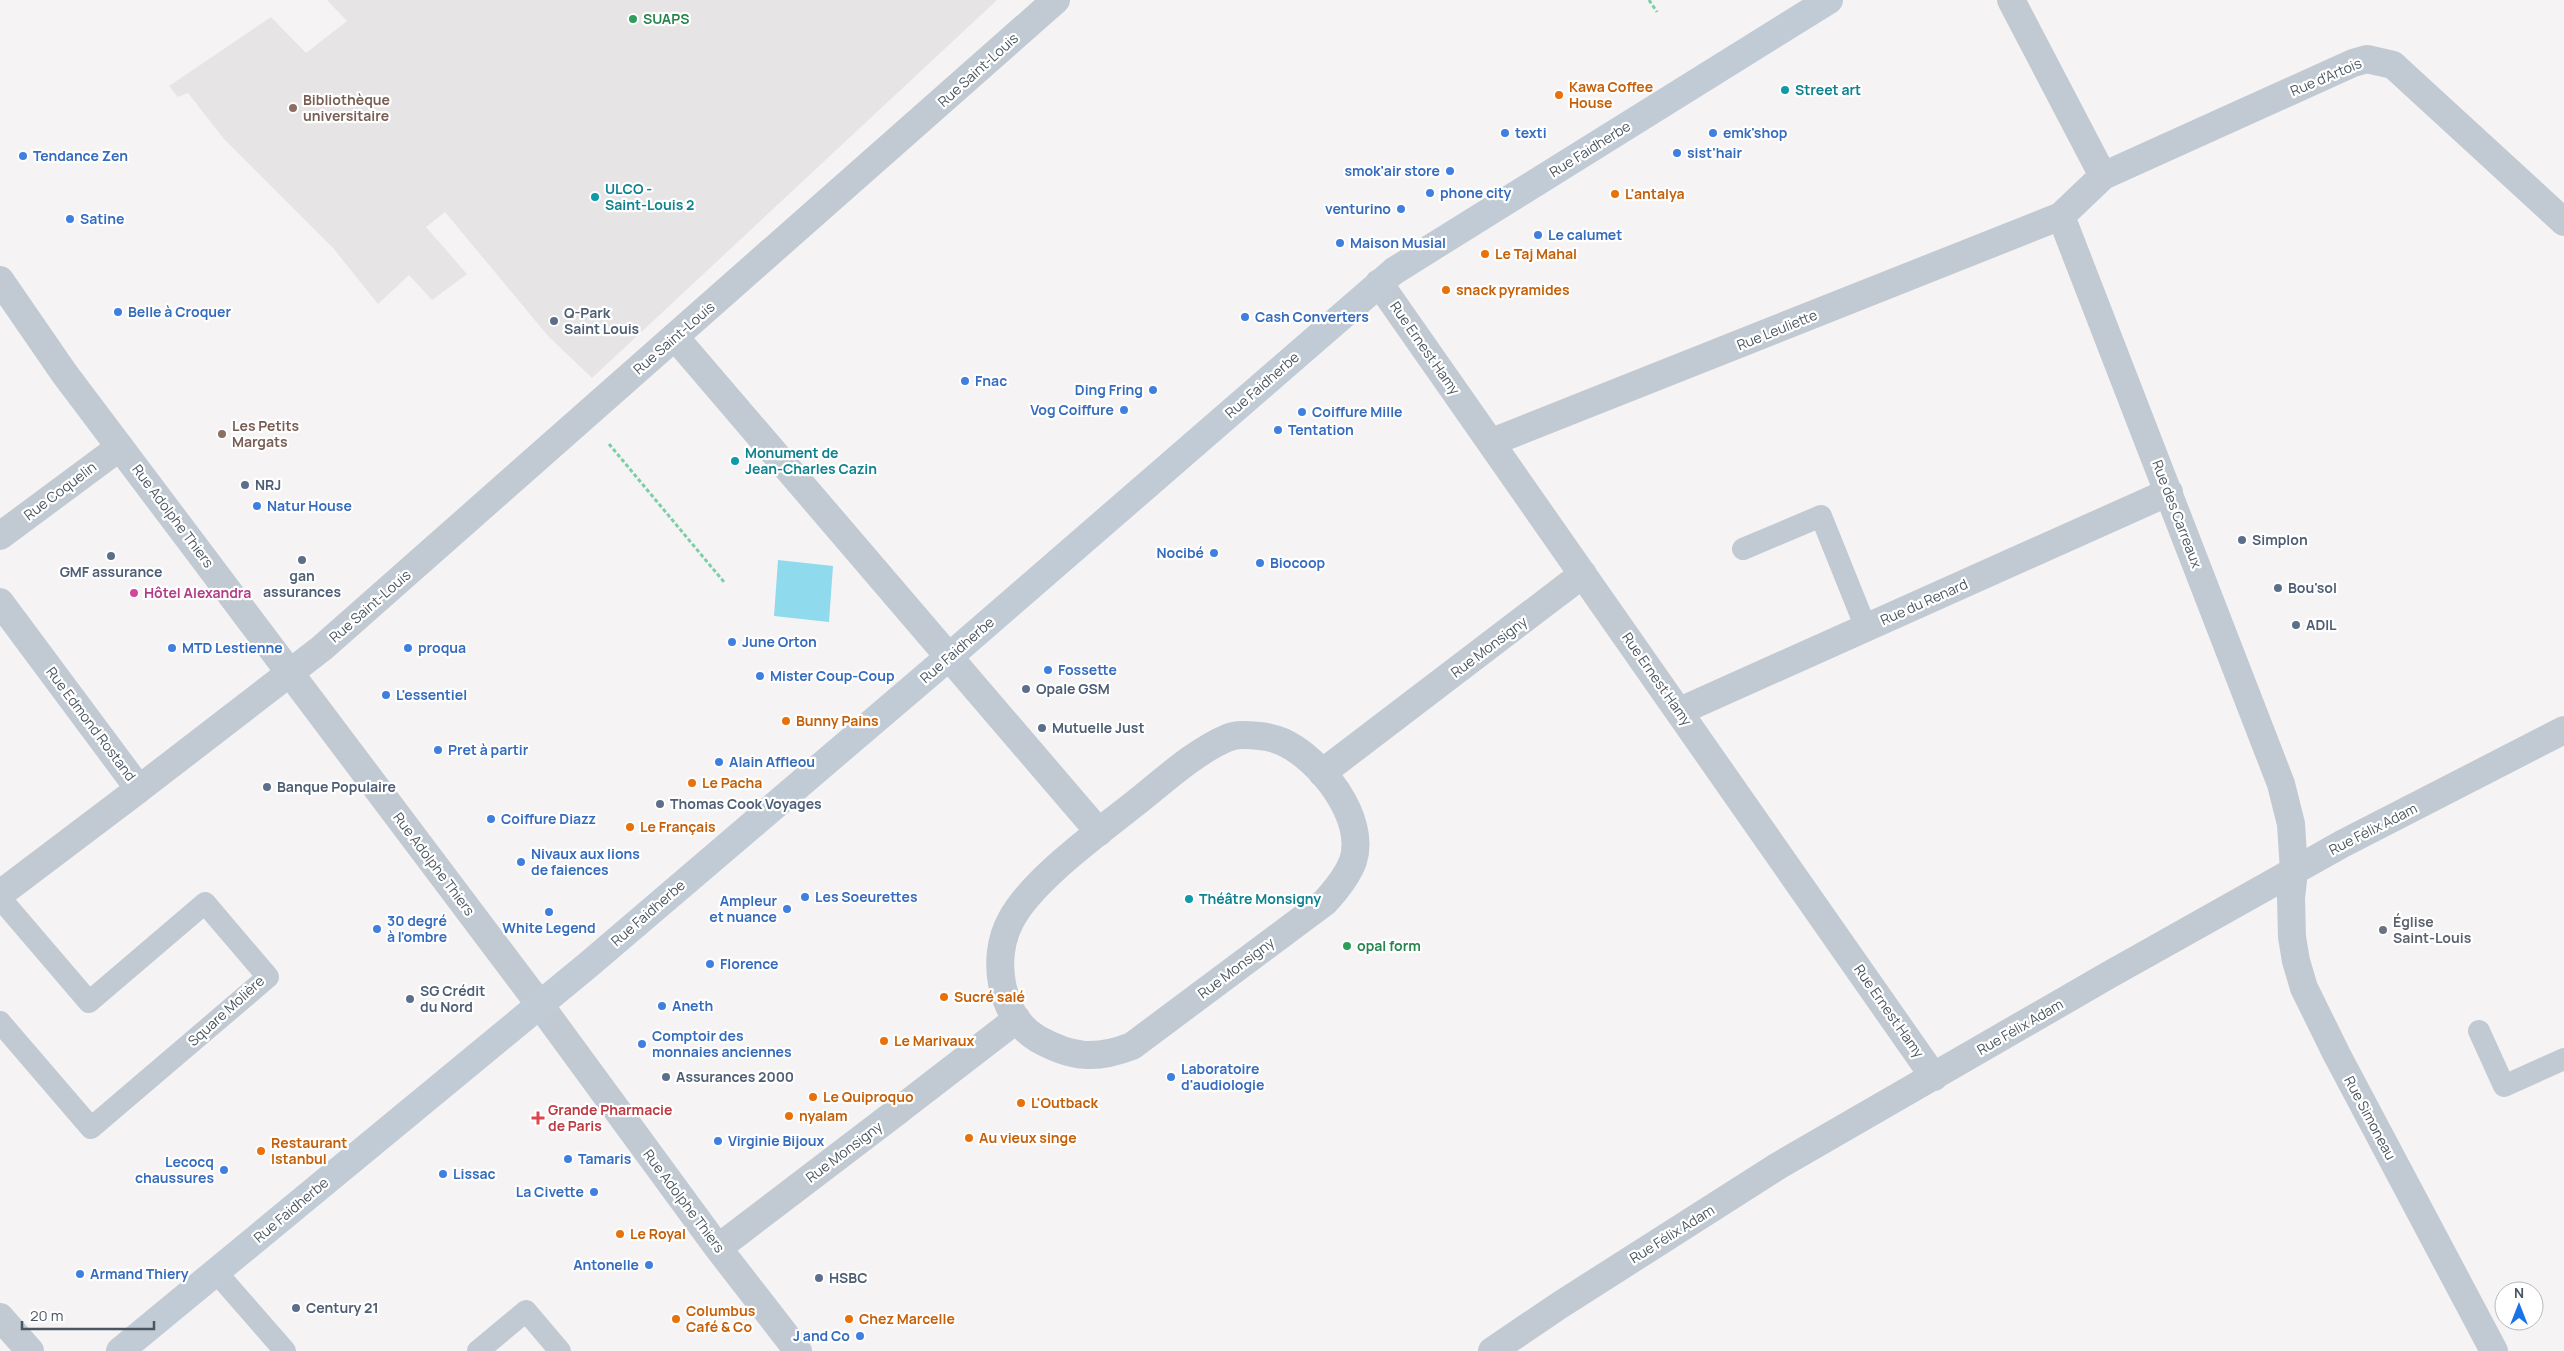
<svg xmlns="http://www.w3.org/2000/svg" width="2564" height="1351" font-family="Manrope,sans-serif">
	<rect width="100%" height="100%" fill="#f5f3f3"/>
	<path fill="#e6e4e5" d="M327,0H997L592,378L548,336L445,212L426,227L467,274L432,300L409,275L378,304L333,248L224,139L188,93L178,97L169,86L271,17L306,53L347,21Z"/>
	<path fill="#90daee" d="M778,560L833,566L829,622L774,616Z"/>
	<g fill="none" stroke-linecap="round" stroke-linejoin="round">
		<path stroke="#7ad0a6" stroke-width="3" stroke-dasharray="4 2.5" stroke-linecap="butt" d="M1649,0L1657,12
			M609,444L724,582"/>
		<path stroke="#c1cad2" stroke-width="22" d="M1743,549L1821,516L1866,628
			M0,898L89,1002L205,903L268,977L91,1128L0,1022
			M2479,1031L2504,1086L2564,1059
			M216,1272L285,1351
			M478,1351L526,1311L560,1351"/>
		<path stroke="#c1cad2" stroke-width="28" d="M675,337L1099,832
			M540,1005L718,1248L798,1351
			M718,1248L899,1110"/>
		<path stroke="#c1cad2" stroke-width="28" d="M2011,0L2103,176
			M2061,216L2281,784L2291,824L2294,871L2291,898L2292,937L2296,961L2304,988L2337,1055L2494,1351
			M1379,283L1934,1077
			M1492,442L2061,216L2103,176L2353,63L2367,59L2393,65L2564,222
			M0,536L120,447
			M0,602L139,789L322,648L1056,0
			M1680,711L2169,492
			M1242,735C1257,735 1270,736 1283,742C1320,759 1367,818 1353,861C1347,877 1336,890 1325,902L1132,1046C1096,1060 1072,1058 1038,1039C1000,1017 990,958 1011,920C1033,878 1105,828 1143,797C1169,776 1197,751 1227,738C1232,736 1237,735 1242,735Z
			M1322,773L1583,574
			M0,894L139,789
			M899,1110L1017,1019
			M0,1317L30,1351
			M1492,1351L1560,1305L1778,1166L2107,976L2342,844L2564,730"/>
		<path stroke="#c1cad2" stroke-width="28" d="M0,280L64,373L540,1005"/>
		<path stroke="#c1cbd6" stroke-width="28" d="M120,1351L588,965L950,656L1394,271L1829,0"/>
	</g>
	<g fill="#2e9e5b" stroke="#fff" stroke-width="2">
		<circle cx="633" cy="19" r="5"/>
		<circle cx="1347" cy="946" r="5"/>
	</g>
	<g fill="#0f9aa8" stroke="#fff" stroke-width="2">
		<circle cx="1785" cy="90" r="5"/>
		<circle cx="595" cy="197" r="5"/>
		<circle cx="735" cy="461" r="5"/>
		<circle cx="1189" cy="899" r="5"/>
	</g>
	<g fill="#e8710a" stroke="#fff" stroke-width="2">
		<circle cx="1559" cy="95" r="5"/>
		<circle cx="1615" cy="194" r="5"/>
		<circle cx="1485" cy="254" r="5"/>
		<circle cx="1446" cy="290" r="5"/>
		<circle cx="786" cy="721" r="5"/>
		<circle cx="692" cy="783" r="5"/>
		<circle cx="630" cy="827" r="5"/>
		<circle cx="944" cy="997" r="5"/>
		<circle cx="884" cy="1041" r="5"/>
		<circle cx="813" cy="1097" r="5"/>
		<circle cx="1021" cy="1103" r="5"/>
		<circle cx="789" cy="1116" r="5"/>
		<circle cx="969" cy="1138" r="5"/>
		<circle cx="261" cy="1151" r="5"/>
		<circle cx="620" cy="1234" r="5"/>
		<circle cx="676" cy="1319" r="5"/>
		<circle cx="849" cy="1319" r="5"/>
	</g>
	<g fill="#8d6e63" stroke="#fff" stroke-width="2">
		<circle cx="293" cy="108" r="5"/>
		<circle cx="222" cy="434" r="5"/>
	</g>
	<g fill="#3f7fe0" stroke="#fff" stroke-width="2">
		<circle cx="1505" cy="133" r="5"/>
		<circle cx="1713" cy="133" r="5"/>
		<circle cx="1677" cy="153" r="5"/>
		<circle cx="23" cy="156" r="5"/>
		<circle cx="1450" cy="171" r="5"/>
		<circle cx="1430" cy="193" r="5"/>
		<circle cx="1401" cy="209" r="5"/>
		<circle cx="70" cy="219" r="5"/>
		<circle cx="1538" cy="235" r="5"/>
		<circle cx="1340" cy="243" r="5"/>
		<circle cx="118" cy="312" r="5"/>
		<circle cx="1245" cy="317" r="5"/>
		<circle cx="965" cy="381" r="5"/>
		<circle cx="1153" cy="390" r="5"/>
		<circle cx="1124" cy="410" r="5"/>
		<circle cx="1302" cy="412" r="5"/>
		<circle cx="1278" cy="430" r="5"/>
		<circle cx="257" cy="506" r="5"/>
		<circle cx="1214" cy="553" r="5"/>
		<circle cx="1260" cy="563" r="5"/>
		<circle cx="732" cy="642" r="5"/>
		<circle cx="172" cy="648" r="5"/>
		<circle cx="408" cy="648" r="5"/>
		<circle cx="1048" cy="670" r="5"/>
		<circle cx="760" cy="676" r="5"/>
		<circle cx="386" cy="695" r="5"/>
		<circle cx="438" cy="750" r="5"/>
		<circle cx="719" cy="762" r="5"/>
		<circle cx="491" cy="819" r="5"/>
		<circle cx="521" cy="862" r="5"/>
		<circle cx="805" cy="897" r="5"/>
		<circle cx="787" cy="909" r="5"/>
		<circle cx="549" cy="912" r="5"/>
		<circle cx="377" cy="929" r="5"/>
		<circle cx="710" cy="964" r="5"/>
		<circle cx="662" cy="1006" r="5"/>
		<circle cx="642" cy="1044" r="5"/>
		<circle cx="1171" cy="1077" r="5"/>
		<circle cx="718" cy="1141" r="5"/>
		<circle cx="568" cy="1159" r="5"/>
		<circle cx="224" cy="1170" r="5"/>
		<circle cx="443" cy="1174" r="5"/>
		<circle cx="594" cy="1192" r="5"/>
		<circle cx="649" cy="1265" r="5"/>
		<circle cx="80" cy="1274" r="5"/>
		<circle cx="860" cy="1336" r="5"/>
	</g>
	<g fill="#5c6f8a" stroke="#fff" stroke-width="2">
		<circle cx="554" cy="321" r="5"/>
		<circle cx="245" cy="485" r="5"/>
		<circle cx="2242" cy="540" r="5"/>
		<circle cx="111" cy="556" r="5"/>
		<circle cx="302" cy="560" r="5"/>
		<circle cx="2278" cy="588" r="5"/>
		<circle cx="2296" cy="625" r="5"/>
		<circle cx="1026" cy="689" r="5"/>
		<circle cx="1042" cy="728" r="5"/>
		<circle cx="267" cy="787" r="5"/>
		<circle cx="660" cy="804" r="5"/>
		<circle cx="410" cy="999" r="5"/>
		<circle cx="666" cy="1077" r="5"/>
		<circle cx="819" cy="1278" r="5"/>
		<circle cx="296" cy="1308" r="5"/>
	</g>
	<circle fill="#d1479c" stroke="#fff" stroke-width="2" cx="134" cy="593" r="5"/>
	<circle fill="#6b7280" stroke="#fff" stroke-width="2" cx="2383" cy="930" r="5"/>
	<path fill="#e0444e" stroke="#fff" stroke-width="2" d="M535.5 1110.5h5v5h5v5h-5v5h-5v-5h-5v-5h5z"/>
	<g text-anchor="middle" stroke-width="4.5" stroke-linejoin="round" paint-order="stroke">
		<g font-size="14" font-weight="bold" fill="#27864d" stroke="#fff" text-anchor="start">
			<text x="643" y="24">SUAPS</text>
			<text x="1357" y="951">opal form</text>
		</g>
		<g font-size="14" fill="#4a5661" stroke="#fff">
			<text transform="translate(978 70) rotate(-42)" y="5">Rue Saint-Louis</text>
			<text transform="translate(2326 77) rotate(-23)" y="5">Rue d'Artois</text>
			<text transform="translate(1590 149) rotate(-32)" y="5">Rue Faidherbe</text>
			<text transform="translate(1777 330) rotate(-22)" y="5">Rue Leuliette</text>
			<text transform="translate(674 338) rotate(-41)" y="5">Rue Saint-Louis</text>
			<text transform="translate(1425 348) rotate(55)" y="5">Rue Ernest Hamy</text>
			<text transform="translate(1262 385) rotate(-41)" y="5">Rue Faidherbe</text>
			<text transform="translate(60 491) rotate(-37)" y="5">Rue Coquelin</text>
			<text transform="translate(2177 514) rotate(69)" y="5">Rue des Carreaux</text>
			<text transform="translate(173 516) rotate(53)" y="5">Rue Adolphe Thiers</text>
			<text transform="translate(1924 602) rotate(-24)" y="5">Rue du Renard</text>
			<text transform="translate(370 606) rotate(-41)" y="5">Rue Saint-Louis</text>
			<text transform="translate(1489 647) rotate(-37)" y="5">Rue Monsigny</text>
			<text transform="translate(957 650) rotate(-41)" y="5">Rue Faidherbe</text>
			<text transform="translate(1657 679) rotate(55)" y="5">Rue Ernest Hamy</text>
			<text transform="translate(91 724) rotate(53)" y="5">Rue Edmond Rostand</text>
			<text transform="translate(2373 829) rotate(-27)" y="5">Rue Félix Adam</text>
			<text transform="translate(434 864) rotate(53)" y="5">Rue Adolphe Thiers</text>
			<text transform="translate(648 913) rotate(-41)" y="5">Rue Faidherbe</text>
			<text transform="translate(1236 968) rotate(-37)" y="5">Rue Monsigny</text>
			<text transform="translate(226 1011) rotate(-42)" y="5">Square Molière</text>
			<text transform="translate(1889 1011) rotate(55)" y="5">Rue Ernest Hamy</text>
			<text transform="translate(2020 1027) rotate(-30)" y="5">Rue Félix Adam</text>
			<text transform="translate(2370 1118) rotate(62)" y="5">Rue Simoneau</text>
			<text transform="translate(844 1152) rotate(-37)" y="5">Rue Monsigny</text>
			<text transform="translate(684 1201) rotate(53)" y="5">Rue Adolphe Thiers</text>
			<text transform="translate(291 1210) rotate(-40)" y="5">Rue Faidherbe</text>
			<text transform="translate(1672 1234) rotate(-32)" y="5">Rue Félix Adam</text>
		</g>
		<g font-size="14" font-weight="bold" fill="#c56008" stroke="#fff" text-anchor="start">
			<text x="1569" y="92">Kawa Coffee<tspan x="1569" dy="16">House</tspan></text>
			<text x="1625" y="199">L'antalya</text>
			<text x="1495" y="259">Le Taj Mahal</text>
			<text x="1456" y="295">snack pyramides</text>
			<text x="796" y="726">Bunny Pains</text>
			<text x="702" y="788">Le Pacha</text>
			<text x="640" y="832">Le Français</text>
			<text x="954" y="1002">Sucré salé</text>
			<text x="894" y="1046">Le Marivaux</text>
			<text x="823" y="1102">Le Quiproquo</text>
			<text x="1031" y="1108">L'Outback</text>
			<text x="799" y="1121">nyalam</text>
			<text x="979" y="1143">Au vieux singe</text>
			<text x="271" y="1148">Restaurant<tspan x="271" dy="16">Istanbul</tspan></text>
			<text x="630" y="1239">Le Royal</text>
			<text x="686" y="1316">Columbus<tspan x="686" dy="16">Café &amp; Co</tspan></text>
			<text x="859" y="1324">Chez Marcelle</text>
		</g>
		<g font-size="14" font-weight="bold" fill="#0d838f" stroke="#fff" text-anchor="start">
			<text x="1795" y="95">Street art</text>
			<text x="605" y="194">ULCO -<tspan x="605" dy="16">Saint-Louis 2</tspan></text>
			<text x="745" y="458">Monument de<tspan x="745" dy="16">Jean-Charles Cazin</tspan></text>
			<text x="1199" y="904">Théâtre Monsigny</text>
		</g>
		<g font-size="14" font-weight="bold" fill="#785e54" stroke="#fff" text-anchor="start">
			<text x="303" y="105">Bibliothèque<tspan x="303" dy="16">universitaire</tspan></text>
			<text x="232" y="431">Les Petits<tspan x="232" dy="16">Margats</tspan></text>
		</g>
		<g font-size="14" font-weight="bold" fill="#366cbe" stroke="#fff" text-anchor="start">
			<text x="1515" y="138">texti</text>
			<text x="1723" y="138">emk'shop</text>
			<text x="1687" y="158">sist'hair</text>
			<text x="33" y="161">Tendance Zen</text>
			<text x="1440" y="176" text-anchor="end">smok'air store</text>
			<text x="1440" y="198">phone city</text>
			<text x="1391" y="214" text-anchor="end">venturino</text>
			<text x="80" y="224">Satine</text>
			<text x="1548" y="240">Le calumet</text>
			<text x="1350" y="248">Maison Musial</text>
			<text x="128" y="317">Belle à Croquer</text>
			<text x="1255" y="322">Cash Converters</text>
			<text x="975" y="386">Fnac</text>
			<text x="1143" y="395" text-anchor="end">Ding Fring</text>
			<text x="1114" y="415" text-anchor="end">Vog Coiffure</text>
			<text x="1312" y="417">Coiffure Mille</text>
			<text x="1288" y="435">Tentation</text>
			<text x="267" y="511">Natur House</text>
			<text x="1204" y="558" text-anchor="end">Nocibé</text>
			<text x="1270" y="568">Biocoop</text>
			<text x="742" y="647">June Orton</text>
			<text x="182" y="653">MTD Lestienne</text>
			<text x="418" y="653">proqua</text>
			<text x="1058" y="675">Fossette</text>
			<text x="770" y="681">Mister Coup-Coup</text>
			<text x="396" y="700">L'essentiel</text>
			<text x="448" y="755">Pret à partir</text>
			<text x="729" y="767">Alain Affleou</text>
			<text x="501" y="824">Coiffure Diazz</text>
			<text x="531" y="859">Nivaux aux lions<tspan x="531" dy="16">de faiences</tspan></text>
			<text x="815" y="902">Les Soeurettes</text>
			<text x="777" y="906" text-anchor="end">Ampleur<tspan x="777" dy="16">et nuance</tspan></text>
			<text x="387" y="926">30 degré<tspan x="387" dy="16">à l'ombre</tspan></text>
			<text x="549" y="933" text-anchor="middle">White Legend</text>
			<text x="720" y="969">Florence</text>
			<text x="672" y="1011">Aneth</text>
			<text x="652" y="1041">Comptoir des<tspan x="652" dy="16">monnaies anciennes</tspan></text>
			<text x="1181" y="1074">Laboratoire<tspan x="1181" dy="16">d'audiologie</tspan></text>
			<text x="728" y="1146">Virginie Bijoux</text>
			<text x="578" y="1164">Tamaris</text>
			<text x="214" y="1167" text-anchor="end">Lecocq<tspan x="214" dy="16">chaussures</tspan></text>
			<text x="453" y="1179">Lissac</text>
			<text x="584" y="1197" text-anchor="end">La Civette</text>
			<text x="639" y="1270" text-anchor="end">Antonelle</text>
			<text x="90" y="1279">Armand Thiery</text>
			<text x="850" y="1341" text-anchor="end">J and Co</text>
		</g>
		<g font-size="14" font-weight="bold" fill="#4e5e75" stroke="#fff" text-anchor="start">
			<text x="564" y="318">Q-Park<tspan x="564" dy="16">Saint Louis</tspan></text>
			<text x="255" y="490">NRJ</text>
			<text x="2252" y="545">Simplon</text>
			<text x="111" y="577" text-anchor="middle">GMF assurance</text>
			<text x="302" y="581" text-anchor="middle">gan<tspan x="302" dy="16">assurances</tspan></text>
			<text x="2288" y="593">Bou'sol</text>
			<text x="2306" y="630">ADIL</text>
			<text x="1036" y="694">Opale GSM</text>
			<text x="1052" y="733">Mutuelle Just</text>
			<text x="277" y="792">Banque Populaire</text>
			<text x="670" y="809">Thomas Cook Voyages</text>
			<text x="420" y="996">SG Crédit<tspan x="420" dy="16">du Nord</tspan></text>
			<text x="676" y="1082">Assurances 2000</text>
			<text x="829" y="1283">HSBC</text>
			<text x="306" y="1313">Century 21</text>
		</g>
		<g font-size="14" font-weight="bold" fill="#b23c85" stroke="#fff" text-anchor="start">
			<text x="144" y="598">Hôtel Alexandra</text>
		</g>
		<g font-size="14" font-weight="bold" fill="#5b616d" stroke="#fff" text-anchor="start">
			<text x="2393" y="927">Église<tspan x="2393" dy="16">Saint-Louis</tspan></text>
		</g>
		<g font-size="14" font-weight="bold" fill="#be3a42" stroke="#fff" text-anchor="start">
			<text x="548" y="1115">Grande Pharmacie<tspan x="548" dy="16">de Paris</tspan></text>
		</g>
	</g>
	<g transform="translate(2519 1306)"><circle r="24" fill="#ffffff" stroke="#b7bbc0"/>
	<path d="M0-4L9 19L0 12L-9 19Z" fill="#1a73e8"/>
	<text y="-8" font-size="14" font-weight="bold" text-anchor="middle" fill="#4a5661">N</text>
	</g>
	<path d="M22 1321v8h132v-8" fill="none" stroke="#4a5661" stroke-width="2.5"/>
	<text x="30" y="1321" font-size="15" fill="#4a5661" stroke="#ffffff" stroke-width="4" paint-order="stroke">20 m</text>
</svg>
